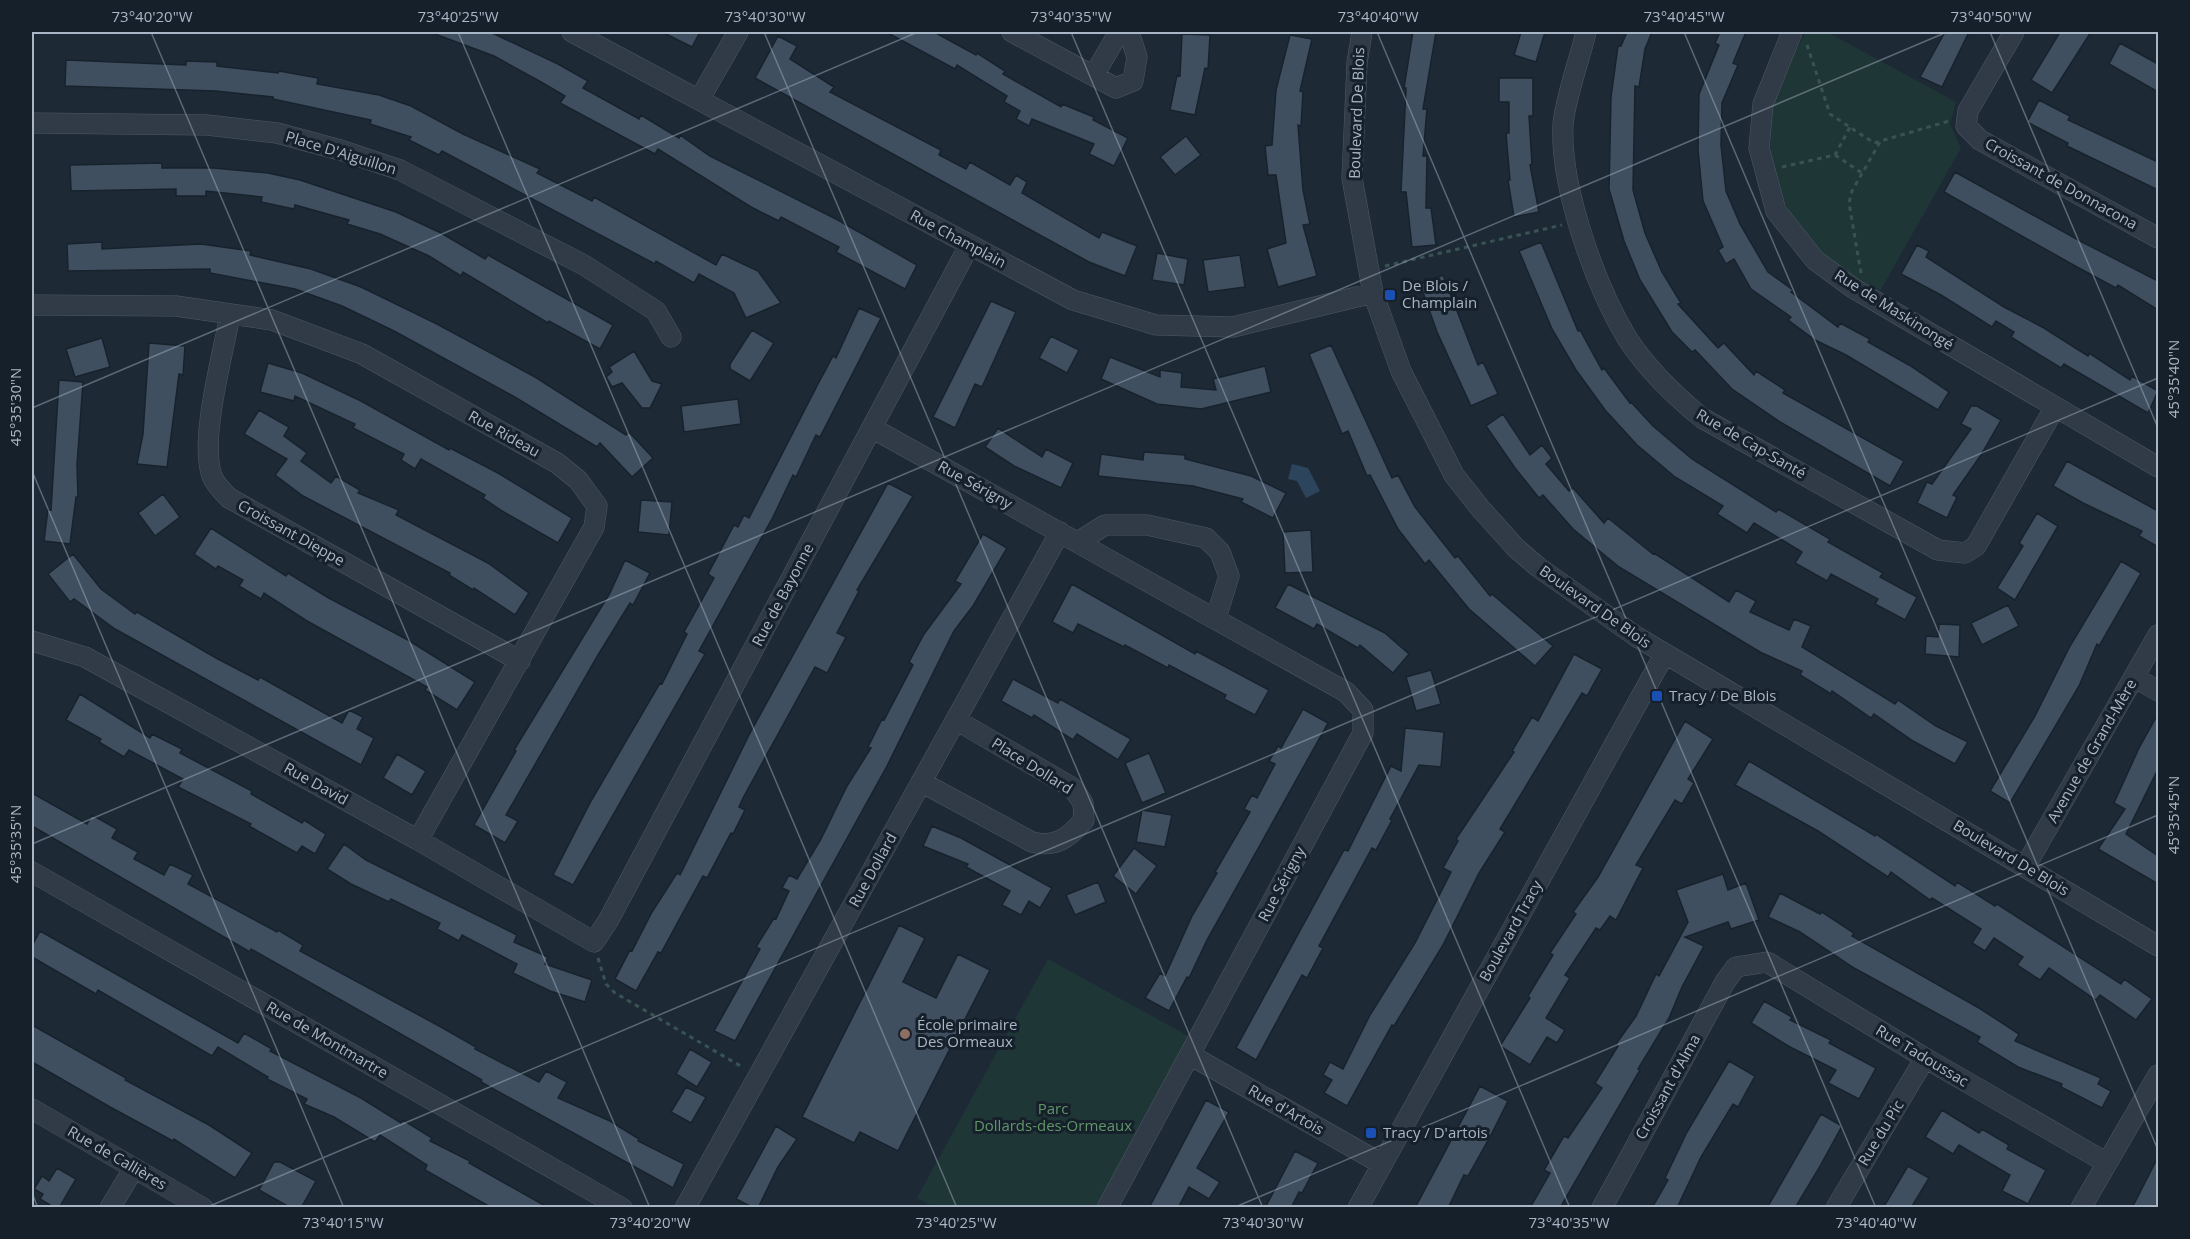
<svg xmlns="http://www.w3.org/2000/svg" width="2190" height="1239" font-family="'Open Sans',sans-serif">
	<rect width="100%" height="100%" fill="#1d2a36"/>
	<path fill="#1f3637" d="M1806,32H1827L1956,102L1950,124L1961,148L1880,291C1864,282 1847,273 1833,262C1780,222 1757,153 1778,90C1785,69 1796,50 1806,32Z
		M1048,959L1190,1037L1096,1207H934L917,1198Z"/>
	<path fill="#2c455d" d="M1292,464L1308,468L1320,491L1306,498L1297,481L1288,479Z"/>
	<path fill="#3f4f5f" stroke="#18222d" stroke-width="1.5" d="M436,32H490L558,64L588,81L583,88L639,119L641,115L679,138L680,135L710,156L836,219L917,265L905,289L836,252L839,247L781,217L779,221L751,207L658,149L655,154L560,103L565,96L541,82L494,56L435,34Z
		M662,32H700L692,47Z
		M886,32H934L976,55L977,53L1005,71L1003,74L1061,107L1062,104L1094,117L1093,120L1128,138L1114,166L1089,154L1094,144L1032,119L1029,126L1016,119L1020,111L1004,102L1007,96L957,65L955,69Z
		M1413,32H1436L1423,109H1427L1423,156H1427L1426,208H1431L1436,245L1412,247L1406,192H1401L1406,88H1404Z
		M1521,32H1545L1536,62L1514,55Z
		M1627,32H1652L1645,49L1639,87L1635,86L1633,190L1645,233L1662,272L1681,303L1678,304L1718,348L1724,343L1754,375L1756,371L1785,390L1783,393L1904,461L1890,486L1780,422L1732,389L1695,350L1692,352L1672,332L1640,280L1624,241L1609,189L1611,97L1618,46H1621Z
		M1720,32H1746L1733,63L1738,65L1722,103L1721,145L1726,191L1740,224L1768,272L1793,290L1791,292L1838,327L1840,323L1870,339L1868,342L1909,365L1949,392L1938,410L1846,355L1815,340L1788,320L1791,317L1751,289L1734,259L1726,264L1718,250L1723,247L1703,201L1698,150L1699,94L1719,45L1715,43Z
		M1945,32H1969L1942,87L1920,77Z
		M2060,32H2091L2052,93L2031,80Z
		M1182,34L1210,35L1208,69L1205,68L1195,115L1170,110L1177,75L1180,76Z
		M1290,35L1312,39L1300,91L1303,92L1301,126L1298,125L1303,190L1310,224L1303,225L1317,276L1278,287L1267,249L1286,243L1276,175H1268L1265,146L1272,145L1276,90Z
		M778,36L797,46L790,59L834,87L830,92L941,150L939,155L966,169L970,162L1010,185L1016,175L1027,182L1022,193L1099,238L1102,232L1137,246L1125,276L1089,262L755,78Z
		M2120,43L2158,64V92L2109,64Z
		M66,60L186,65V61L217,62V66L278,73L279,71L318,78L317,84L379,95L411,106L463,134L540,169L537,173L592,201L594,197L716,265L722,254L758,271L781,303L746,318L734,293L699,274L694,283L656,261L655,264L442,151L439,155L409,140L411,137L370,124L371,120L273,99V97L216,91L65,86Z
		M1499,78H1533V116H1529L1532,164L1530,165L1539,212L1514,217L1508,180H1510L1506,133H1509V102H1499Z
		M2039,100L2070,116L2068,120L2158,162V190L2067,146L2068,143L2027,122Z
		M1186,136L1201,155L1175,175L1160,157Z
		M162,163V168H214L268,173L300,180L396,212L441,233L485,259L488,255L613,325L600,349L549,321L548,323L463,272L461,276L429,256L380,234L347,224L349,220L295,205L294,209L261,202L262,197L206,191V196H176V189L71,191L70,165Z
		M1955,172L2082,242L2158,281V310L2118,285L2116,288L2077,267L1944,192Z
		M102,242V249L201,244L251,251L250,255L311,269L361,287L435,323L535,377L626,435L629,432L653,458L632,477L600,443L597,447L513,396L394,331L342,306L295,289L210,273V269L68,271L67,244Z
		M1541,242L1578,331L1580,330L1602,370L1604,368L1630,403L1631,402L1653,426L1692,459L1776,512L1778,509L1830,539L1828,542L1883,573L1880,577L1917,597L1905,620L1875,604L1878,599L1831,574L1827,581L1795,563L1802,552L1754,523L1747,533L1717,514L1723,506L1675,477L1637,445L1605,410L1576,370L1552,329L1519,251Z
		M1917,245L1929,251L1926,257L2004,307L2044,328L2088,356L2089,353L2130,380L2132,376L2158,391L2148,413L2064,364L2061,368L2011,337L2014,332L1996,321L1992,327L1941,295L1901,274Z
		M1157,253L1188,259L1184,285L1152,280Z
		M1240,255L1245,287L1208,292L1203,260Z
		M1443,275L1478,365L1483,362L1498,394L1471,406L1437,332L1420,284Z
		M991,301L1016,312L982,387L975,384L955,428L933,417Z
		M859,308L881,318L820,437L816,435L796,477L793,475L773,517L699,651L705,654L573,885L553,875L591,801L660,683L662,684L687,634L684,632L714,578L708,574L734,525L738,527L744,515L749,518L818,384L833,356L836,358Z
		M752,330L774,343L750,381L730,369V364Z
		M1051,336L1079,350L1067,373L1039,358Z
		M102,338L110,367L75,377L66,349Z
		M149,343L185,346L183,375L179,374L167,467L137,464L143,434Z
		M1331,345L1392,478L1398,475L1415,507L1455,558L1458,556L1490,596L1492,594L1553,646L1535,666L1469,609L1429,560L1425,564L1398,529L1370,475L1367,476L1348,431L1342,434L1309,354Z
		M634,351L652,381L662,384L650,408H642L622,383L612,387L606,377L612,372L609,367Z
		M1110,357L1160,377V370L1182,373L1181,387L1216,390L1213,379L1265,366L1271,392L1201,409L1157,404L1101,379Z
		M268,363L302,373L361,401L449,450L450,448L498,473L572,518L558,543L502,511L483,498L485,495L421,459L415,469L401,460L404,454L353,428L355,424L295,396L294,401L260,392Z
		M59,380L83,382L77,465L78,497H76L70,544L44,541L48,509L51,510Z
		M738,399L741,424L684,432L681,406Z
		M1971,406H1977L2001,420L1981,455L1953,495L1957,497L1947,518L1917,503L1927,482L1932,484L1971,429L1961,424Z
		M259,410L289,427L284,436L307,453L301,461L331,483L336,476L360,490L358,493L399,510L396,515L488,563L529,593L515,615L474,588L473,590L449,575L450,573L303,496L275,475L287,459L244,434Z
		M1503,414L1530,455L1542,445L1552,458L1546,464L1569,491L1573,488L1604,523L1608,518L1653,554L1654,553L1729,602L1736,590L1756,601L1750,612L1789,630L1794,619L1811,626L1802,647L1895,704L1898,700L1936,726L1968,742L1955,764L1913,741L1874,714L1871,718L1832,691L1831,694L1800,675L1802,671L1760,652L1619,567L1573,529L1543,495L1539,498L1515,468L1486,426Z
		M998,428L1042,457L1046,449L1073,463L1061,488L1014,466L985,447Z
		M1144,452L1185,455V459L1251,476L1286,493L1273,518L1241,502L1243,499L1193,486L1098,476L1101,454L1143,460Z
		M2067,461L2158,511V547L2139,536L2142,531L2083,503L2053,486Z
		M888,483L913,496L857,590L859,591L837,633L846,637L827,673L815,667L743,798L739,807L745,810L733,834L731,833L707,878L703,876L661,953L658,952L636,991L615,979L630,950L632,951L652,912L677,873L680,875L750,733Z
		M163,494L180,517L155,536L138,513Z
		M641,500L672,502L669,535L638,532Z
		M2037,513L2058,526L2015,600L1997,588L2023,546L2019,543Z
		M211,528L286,576L288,573L327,597L408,640L475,682L457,710L425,690L427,687L307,621L264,593L261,599L239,586L243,580L218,566L216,569L194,554Z
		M1311,530L1313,572L1285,573L1283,532Z
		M983,534L1007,548L973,606L954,631L887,766L735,1041L714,1031L760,949L756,947L774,918L776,919L789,891L782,888L789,875L797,879L821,839L847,786L871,748L868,747L882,719L884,720L913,665L909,662L924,634L961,584L955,581Z
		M73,554L101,589L135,614L137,612L216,658L258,680L260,677L342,723L349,710L363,717L357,729L374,738L361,765L115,629L74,599L70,602L48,574Z
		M625,560L650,573L633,605L630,603L598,655L506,815L518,821L505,843L474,825L516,751L514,750L610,593Z
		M2121,561L2141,573L2099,646L2097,644L2079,686L2010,803L1990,791L2035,716L2070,646Z
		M1072,584L1195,654L1196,651L1269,690L1255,715L1224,699L1226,695L1169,665L1168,668L1125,645L1124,647L1078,624L1073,633L1052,622Z
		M1288,584L1385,633L1409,654L1393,673L1360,645L1358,648L1317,624L1314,629L1275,608Z
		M2008,605L2019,626L1982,645L1971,623Z
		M1939,624L1960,625L1959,657L1925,654L1926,636L1938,637Z
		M1574,654L1602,669L1587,696L1582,693L1500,829L1505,832L1479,873L1443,945L1394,1026L1392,1025L1347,1106L1324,1093L1332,1080L1323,1075L1330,1062L1343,1069L1370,1015L1415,943L1451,872L1443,868L1458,841L1456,839L1514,752L1512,751L1532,717L1538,721Z
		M1431,670L1441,704L1416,711L1406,677Z
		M1013,679L1058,703L1060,699L1131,739L1118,760L1077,734L1073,740L1034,715L1032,718L1001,701Z
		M80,694L150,738L152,734L182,749L180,753L252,791L251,794L302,823L304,820L326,834L315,854L302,846L297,853L249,826L251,824L178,787L183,779L129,750L124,757L99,742L101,739L66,720Z
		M1303,709L1328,723L1207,940L1189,978L1187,977L1169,1011L1145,998L1160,973L1165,976L1192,916L1217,873L1215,872L1250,812L1244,809L1252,795L1257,798L1275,764L1269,761L1278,746L1281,748Z
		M2158,714V769L2126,834L2158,856V884L2098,849L2125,809L2114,803L2139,748Z
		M1685,721L1713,739L1688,779L1694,783L1682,804L1675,800L1636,865L1643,868L1616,920L1610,916L1600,930L1596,928L1565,975L1570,978L1546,1018L1565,1030L1557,1043L1547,1037L1530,1065L1500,1046L1530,998L1528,996L1553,955L1550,953L1576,914L1573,912L1598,877Z
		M1405,728L1444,732L1441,767L1419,765L1390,819L1392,820L1376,850L1372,848L1319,946L1323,948L1307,978L1302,975L1256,1060L1236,1048L1344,850L1348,851L1391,766L1401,771Z
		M1149,753L1166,793L1142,803L1125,763Z
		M397,754L426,771L412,795L383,778Z
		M1749,761L1875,836L1876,834L1955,886L1957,882L1995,906L1997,904L2121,984L2124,979L2152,999L2136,1020L2100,995L2096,1000L2049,968L2040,980L2017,965L2023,957L1994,938L1985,951L1972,943L1981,929L1932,898L1930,900L1891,872L1888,877L1818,831L1735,785Z
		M32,793L87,824L92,815L117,829L112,838L138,852L134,859L164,875L170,864L193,875L188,884L277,932L278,930L303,945L300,951L441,1027L476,1047L475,1049L539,1082L546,1071L567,1082L558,1098L610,1121L639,1139L638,1141L684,1164L673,1188L481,1082L482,1080L251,949L250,952L32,826Z
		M1142,810L1172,815L1165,847L1136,842Z
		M932,826L961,838L1052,888L1040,908L1029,901L1021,915L1002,905L1010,891L966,867L968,864L923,846Z
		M344,844L366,860L517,935L514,942L548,957L545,964L592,980L585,1002L550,991L513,973L517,964L462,935L459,941L437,929L440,923L391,899L389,902L351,884L327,869Z
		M1134,848L1157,866L1136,894L1113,876Z
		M1723,874L1728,890L1746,883L1759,920L1731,929L1728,922L1685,937L1704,946L1682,987L1669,1018L1638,1069L1640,1070L1560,1208H1530L1550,1173L1544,1170L1564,1136L1568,1138L1602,1088L1595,1083L1618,1046L1616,1044L1636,1016L1656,974L1659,976L1688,922L1676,890Z
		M1098,882L1106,902L1075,915L1066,895Z
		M1780,893L1820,914L1822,912L1854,933L1852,936L1979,1008L2019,1034L2015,1041L2101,1078L2098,1084L2111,1091L2102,1108L2061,1087L2062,1084L2018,1067L1977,1042L1980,1037L1854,968L1800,932L1768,917Z
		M899,925L925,938L903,982L936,998L958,954L990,970L898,1151L860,1132L854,1143L802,1117Z
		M40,931L238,1043L244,1033L272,1049L270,1051L361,1098L401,1123L403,1120L432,1138L430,1141L470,1161L469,1163L549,1208H492L425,1170L427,1165L380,1135L375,1142L334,1117L304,1104L307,1099L267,1079L268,1077L218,1047L212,1056L98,990L96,994L32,957V946Z
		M1764,1001L1792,1017L1790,1020L1831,1040L1829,1043L1876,1068L1859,1099L1828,1083L1836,1070L1790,1047L1751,1023Z
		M32,1025L126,1078L125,1080L209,1125L252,1153L235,1178L174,1139L173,1141L110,1107L32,1062Z
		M690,1049L712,1062L697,1087L676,1074Z
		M1729,1061L1755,1076L1738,1107L1733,1104L1701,1157L1677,1208H1652L1668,1180L1665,1178L1687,1132Z
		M1480,1086L1508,1101L1491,1135L1468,1176L1464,1175L1448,1208H1415Z
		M686,1087L706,1097L691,1123L671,1112Z
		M1206,1100L1229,1112L1197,1168L1220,1182L1209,1199L1189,1187L1178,1208H1149Z
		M1942,1110L1979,1133L1982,1129L2009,1145L2007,1149L2046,1170L2028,1204L2002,1191L2010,1175L1959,1145L1953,1154L1925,1137Z
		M1821,1114L1842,1126L1819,1168L1795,1208H1767Z
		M776,1126L797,1139L778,1167L758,1208H754L736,1199Z
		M1295,1151L1318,1163L1302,1193L1299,1192L1291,1208H1265Z
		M2158,1157V1200L2155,1208H2132Z
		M274,1162H280L316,1181L301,1208H291L259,1190Z
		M1908,1166L1929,1178L1911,1208H1883Z
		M57,1168L76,1179L59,1208H55L40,1199L43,1194L34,1189L42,1176L49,1181Z"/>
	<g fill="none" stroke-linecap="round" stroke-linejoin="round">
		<defs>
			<path id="minor" d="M572,32L1073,300L1156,325L1233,327L1373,293
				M1012,32L1116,88L1133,81L1137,57L1129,32
				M1362,32L1357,63L1352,178L1373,293L1401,371L1454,475L1480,508L1516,548L1538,567L1637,637L2158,946
				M1586,32C1580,59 1565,98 1563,125C1560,187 1595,285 1627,338C1647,369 1674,395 1702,418L1938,550L1965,553L1976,546L2055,407
				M1792,32L1763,104L1759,148L1776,211L1815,260L1853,288L2158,467
				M2014,32L1968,111L1966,126L1980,140L2158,238
				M1094,75L1119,32
				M699,100L738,32
				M32,123L207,125L277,133L340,150L400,170L584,265L656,311L671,337
				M32,305L176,306L272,320L362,354L557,463L578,480L597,506L594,527L418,840
				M230,315C223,355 199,439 212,476C215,484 223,492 229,498L520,661
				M872,428L1346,692L1363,710V733L1107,1208
				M1078,542L1105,525H1147L1206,538L1220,552L1229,576L1216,618
				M32,641L85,657L418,840L594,942L608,921L969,246
				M2134,677L2158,691
				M921,782L1032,842C1055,848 1069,838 1084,820L1083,803L1073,788L956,720
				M2025,867L2158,635
				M32,872L622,1208
				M1190,1055L1382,1164
				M32,1109L203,1208
				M110,1208L134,1168
				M685,1208L1060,532
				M1358,1208L1664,655
				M1602,1208L1725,982L1736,967L1767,962L1925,1058L2107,1163
				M1836,1208L1925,1058
				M2081,1208L2158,1075"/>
		</defs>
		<use href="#minor" stroke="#4d5965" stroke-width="21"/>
		<path stroke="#395252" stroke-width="3" stroke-dasharray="4.5 4.5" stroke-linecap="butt" d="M1807,45L1830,114L1874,143L1949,121
			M1835,155L1862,173
			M1782,167L1835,155L1850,127
			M1385,266L1562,225
			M1861,273L1849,203L1852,191L1880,142
			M598,958L606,984L615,993L744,1068"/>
		<use href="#minor" stroke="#303b47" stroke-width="20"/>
	</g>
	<path fill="none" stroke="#a9b6c5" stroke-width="1.5" stroke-opacity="0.45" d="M151,32L650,1208M458,32L957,1208M764,32L1263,1208M1071,32L1570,1208M1377,32L1876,1208M1684,32L2158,1150M1990,32L2158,428M32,408L918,32M32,471L344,1208M32,844L1947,32M32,1193L38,1208M205,1208L2158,378M1233,1208L2158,815"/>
	<g fill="#1a4fb4" stroke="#16202b" stroke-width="2">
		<rect x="1384" y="289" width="12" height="12" rx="3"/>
		<rect x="1651" y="690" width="12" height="12" rx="3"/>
		<rect x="1365" y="1127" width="12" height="12" rx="3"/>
	</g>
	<circle fill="#8d6e63" stroke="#16202b" stroke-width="2" cx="905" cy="1034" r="6"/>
	<g text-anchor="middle" stroke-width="6" stroke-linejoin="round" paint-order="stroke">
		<g font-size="15" fill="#a9b6c5" stroke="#16202b">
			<text transform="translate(1357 113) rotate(-88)" y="5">Boulevard De Blois</text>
			<text transform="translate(341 153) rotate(17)" y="5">Place D'Aiguillon</text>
			<text transform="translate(2061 184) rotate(29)" y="5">Croissant de Donnacona</text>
			<text transform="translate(958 239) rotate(28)" y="5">Rue Champlain</text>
			<text transform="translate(1894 310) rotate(32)" y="5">Rue de Maskinongé</text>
			<text transform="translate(504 434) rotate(29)" y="5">Rue Rideau</text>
			<text transform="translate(1751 444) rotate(30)" y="5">Rue de Cap-Santé</text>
			<text transform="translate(975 485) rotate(29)" y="5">Rue Sérigny</text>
			<text transform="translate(291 533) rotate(29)" y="5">Croissant Dieppe</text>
			<text transform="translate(783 595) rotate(-62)" y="5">Rue de Bayonne</text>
			<text transform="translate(1595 607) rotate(35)" y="5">Boulevard De Blois</text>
			<text transform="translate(2092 751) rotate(-60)" y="5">Avenue de Grand-Mère</text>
			<text transform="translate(1032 766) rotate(32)" y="5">Place Dollard</text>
			<text transform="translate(316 784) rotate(29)" y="5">Rue David</text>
			<text transform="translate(2011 858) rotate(31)" y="5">Boulevard De Blois</text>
			<text transform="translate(873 870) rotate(-61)" y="5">Rue Dollard</text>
			<text transform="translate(1282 884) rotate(-62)" y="5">Rue Sérigny</text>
			<text transform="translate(1511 931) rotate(-61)" y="5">Boulevard Tracy</text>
			<text transform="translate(327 1040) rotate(30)" y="5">Rue de Montmartre</text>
			<text transform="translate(1922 1056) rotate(31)" y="5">Rue Tadoussac</text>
			<text transform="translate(1668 1087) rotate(-61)" y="5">Croissant d'Alma</text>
			<text transform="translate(1286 1110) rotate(30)" y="5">Rue d'Artois</text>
			<text transform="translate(1881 1133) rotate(-59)" y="5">Rue du Pic</text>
			<text transform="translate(117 1158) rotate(30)" y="5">Rue de Callières</text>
		</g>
		<g font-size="15" fill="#a9b6c5" stroke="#16202b" text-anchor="start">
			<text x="1402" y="291">De Blois /<tspan x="1402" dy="17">Champlain</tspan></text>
			<text x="1669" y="701">Tracy / De Blois</text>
			<text x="917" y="1030">École primaire<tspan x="917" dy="17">Des Ormeaux</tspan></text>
			<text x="1383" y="1138">Tracy / D'artois</text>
		</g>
		<g font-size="15" fill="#609668" stroke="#16202b">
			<text x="1053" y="1114">Parc<tspan x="1053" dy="17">Dollards-des-Ormeaux</tspan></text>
		</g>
	</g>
	<rect width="2190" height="1239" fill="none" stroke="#16202b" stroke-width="66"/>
	<rect x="33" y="33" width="2124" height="1173" fill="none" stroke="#a9b6c5" stroke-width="2"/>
	<g font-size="15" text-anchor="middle" fill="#a9b6c5">
		<text x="152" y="22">73°40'20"W</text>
		<text x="458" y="22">73°40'25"W</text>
		<text x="765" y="22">73°40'30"W</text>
		<text x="1071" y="22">73°40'35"W</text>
		<text x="1378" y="22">73°40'40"W</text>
		<text x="1684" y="22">73°40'45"W</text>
		<text x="1991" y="22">73°40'50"W</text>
		<text transform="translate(2174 379) rotate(-90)" y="5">45°35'40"N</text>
		<text transform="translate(16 407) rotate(-90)" y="5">45°35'30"N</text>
		<text transform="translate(2174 815) rotate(-90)" y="5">45°35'45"N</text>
		<text transform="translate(16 844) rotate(-90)" y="5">45°35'35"N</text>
		<text x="343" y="1228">73°40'15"W</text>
		<text x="650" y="1228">73°40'20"W</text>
		<text x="956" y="1228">73°40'25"W</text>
		<text x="1263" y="1228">73°40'30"W</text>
		<text x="1569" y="1228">73°40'35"W</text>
		<text x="1876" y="1228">73°40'40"W</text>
	</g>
</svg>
